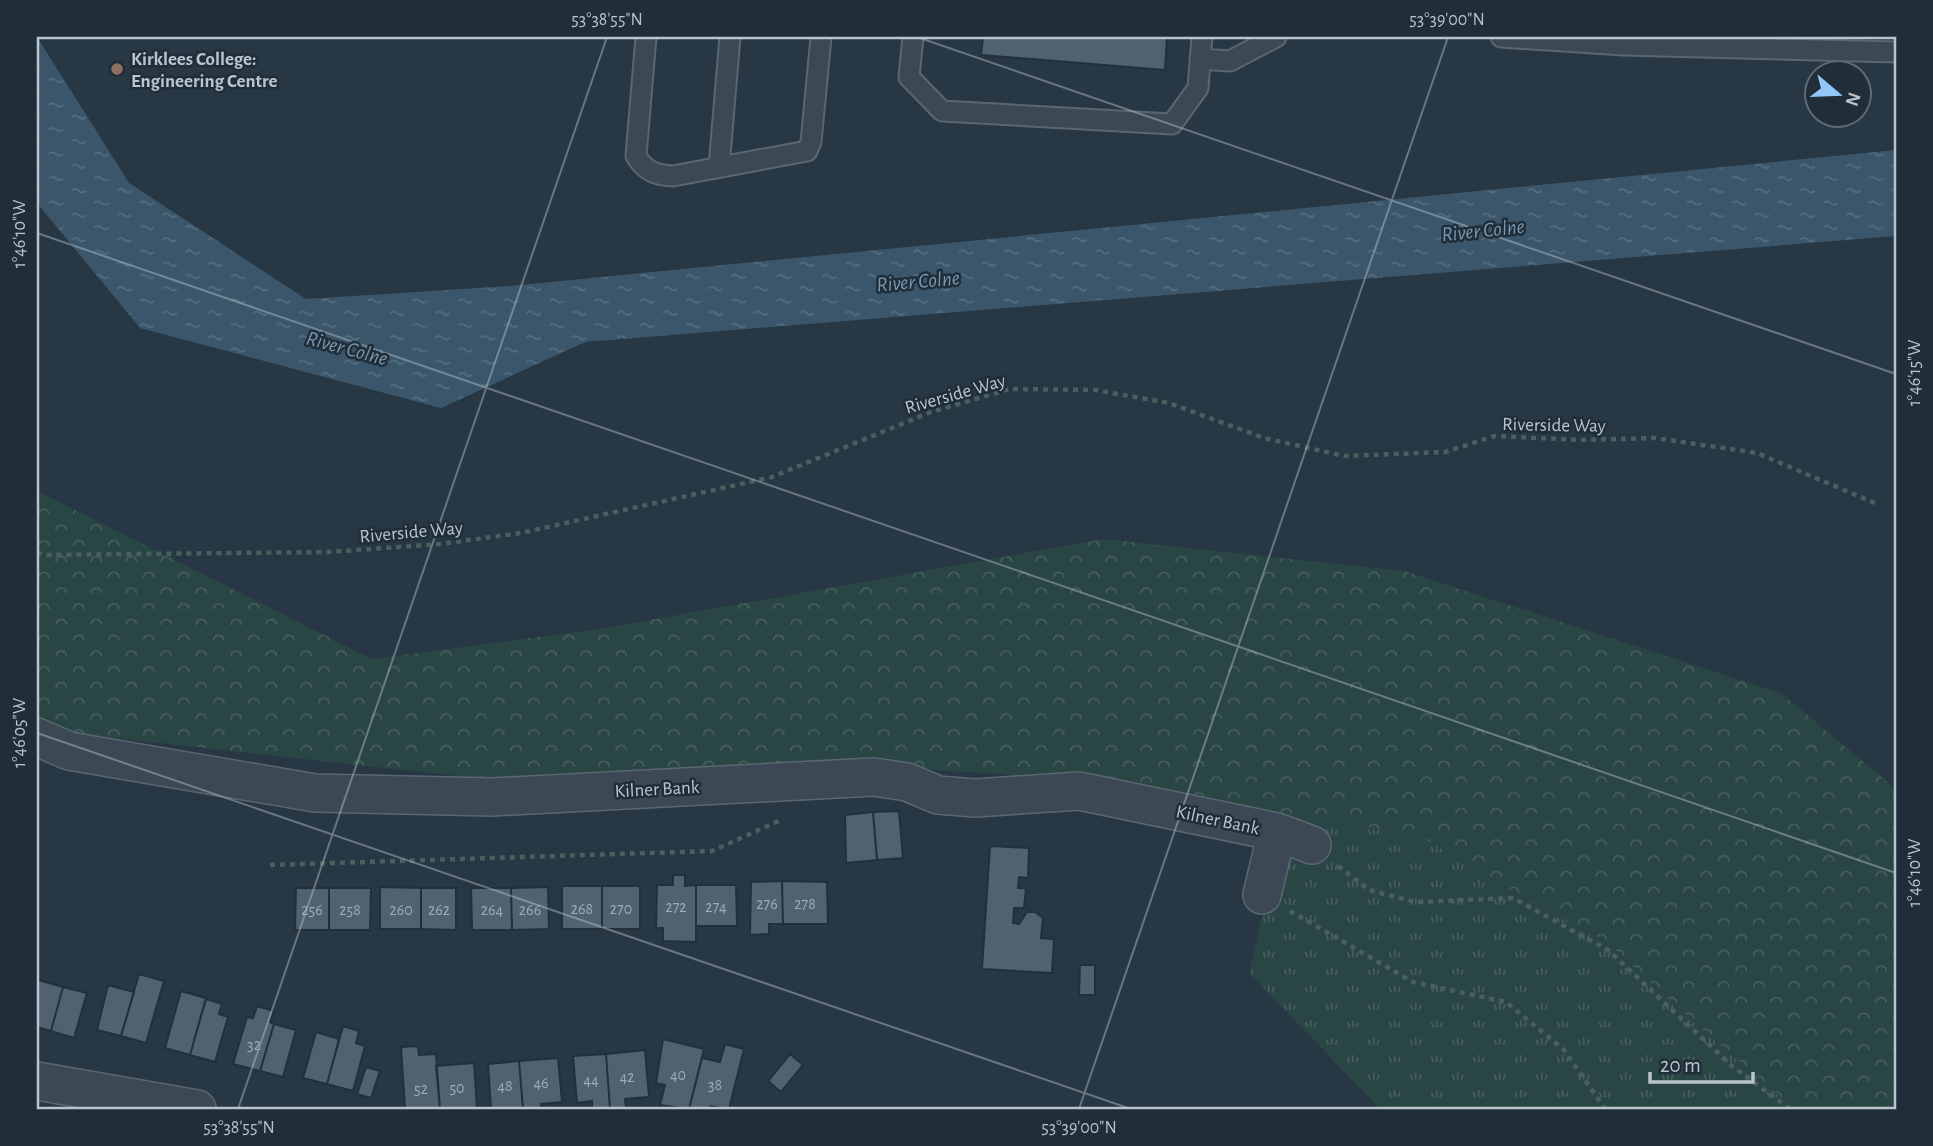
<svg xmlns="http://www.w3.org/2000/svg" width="1933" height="1146" font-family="'Alegreya Sans',sans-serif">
	<defs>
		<pattern id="grass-tufts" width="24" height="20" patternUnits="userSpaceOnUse" patternTransform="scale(1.75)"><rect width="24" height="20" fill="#294544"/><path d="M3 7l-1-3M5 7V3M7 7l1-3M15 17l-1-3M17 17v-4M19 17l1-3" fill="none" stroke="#465e5e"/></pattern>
		<pattern id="forest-crowns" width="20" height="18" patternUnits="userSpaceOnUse" patternTransform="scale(1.75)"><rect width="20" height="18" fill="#294544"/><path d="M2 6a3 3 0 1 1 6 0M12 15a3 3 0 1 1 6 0" fill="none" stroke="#465e5e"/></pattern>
		<pattern id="water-ripples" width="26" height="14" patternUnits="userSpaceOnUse" patternTransform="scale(1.75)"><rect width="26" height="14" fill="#3b566b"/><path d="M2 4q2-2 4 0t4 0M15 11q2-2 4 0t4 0" fill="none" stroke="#556d7f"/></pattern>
	</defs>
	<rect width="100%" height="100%" fill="#273744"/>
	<path fill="url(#grass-tufts)" d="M1284,818L1353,824L1427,840L1516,894L1607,942L1673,1004L1794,1109H1380L1249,973Z"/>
	<path fill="url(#forest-crowns)" d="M37,491L372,659L599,629L1103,539L1404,571L1781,693L1896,789V1109H1794L1673,1004L1607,942L1516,894L1427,840L1353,824L1284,818L1082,779L867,766L484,779L70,733L37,719Z"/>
	<path fill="url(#water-ripples)" d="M37,37L129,183L306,299L510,286L1896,150V236L585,342L441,408L140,328L37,203Z"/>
	<path fill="#50626f" stroke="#22303b" stroke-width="2" d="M983,37H1167L1165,70L981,55Z
		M899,811L903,858L877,860L873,812Z
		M873,812L877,860L846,863L845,815Z
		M990,846L1029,848L1028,878L1019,877L1018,888H1026L1024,908H1014L1013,923L1019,924L1027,912H1035L1043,918L1041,938L1054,939L1052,973L982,969Z
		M673,875H685V886L696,885V942L663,941V928H656L657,885H673Z
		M782,881L827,882L828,924H783Z
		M782,881L783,924H769V934L750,935L751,882Z
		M696,885H736L737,926H696Z
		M562,886H602V929H562Z
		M602,886H640V929H602Z
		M380,887L421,888V929H380Z
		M548,887L549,929L512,930L511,888Z
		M296,888H329V930H295Z
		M329,888H371L370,930H329Z
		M421,888H456V930L421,929Z
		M471,888H511L512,930H472Z
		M1080,965H1095V995H1079Z
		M139,974L164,981L146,1043L121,1036Z
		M38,980L63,987L51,1031L37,1027Z
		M108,985L134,992L121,1036L97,1030Z
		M63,987L87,993L74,1038L51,1031Z
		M181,991L206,998L190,1055L165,1048Z
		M206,999L222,1004L219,1014L228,1017L215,1062L190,1055Z
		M257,1006L274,1011L270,1022L274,1024L260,1071L233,1064L247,1017L253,1018Z
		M274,1024L296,1030L283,1077L260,1071Z
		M343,1026L359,1031L356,1043L365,1046L353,1091L327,1084Z
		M316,1032L339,1039L327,1084L303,1078Z
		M663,1039L704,1049L689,1109L660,1105L665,1085L656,1083Z
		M725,1044L744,1049L729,1109L710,1106L709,1109H689L702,1058L720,1062Z
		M418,1046L419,1055L436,1054L440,1109H405L401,1047Z
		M645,1050L649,1097L625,1099L626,1108L610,1109L606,1054Z
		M606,1054L610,1109H592V1101L577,1103L573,1056Z
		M790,1054L803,1065L781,1092L768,1081Z
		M558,1058L562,1102L541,1104V1109H523L519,1061Z
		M519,1061L523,1109H491L488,1064Z
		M474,1063L477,1109H440L436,1066Z
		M366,1067L380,1071L371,1098L357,1094Z"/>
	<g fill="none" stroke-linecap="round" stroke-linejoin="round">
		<defs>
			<path id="lane" d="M646,37L636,156C646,172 656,175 673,176L807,151L811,142L821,37
				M913,37L909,77L942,111L1172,124L1198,88L1202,37
				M1501,37L1623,45L1896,52
				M1200,59L1230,61L1276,37
				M719,167L730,37"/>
			<path id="street" d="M37,737L69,751L315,793L492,797L874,777L907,782L938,795L975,798L1079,791L1277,832L1312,845
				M1262,895L1277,832
				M37,1081L197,1109"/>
		</defs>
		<use href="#lane" stroke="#5a6771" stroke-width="23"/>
		<use href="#street" stroke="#5a6771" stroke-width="40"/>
		<path stroke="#486160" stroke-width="4.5" stroke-dasharray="5 5" stroke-linecap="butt" d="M37,552L44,555L329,552L440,544L521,533L772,477L931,412L1010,389L1095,390L1169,403L1264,438L1344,456L1445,452L1495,436L1581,440L1655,438L1757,453L1877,504
			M270,865L712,851L783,819
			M1338,866L1369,890L1415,902L1513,898L1608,950L1732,1066L1790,1109
			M1290,911L1413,982L1506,1002L1564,1050L1605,1109"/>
		<use href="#lane" stroke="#3c4954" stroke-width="19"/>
		<use href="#street" stroke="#3c4954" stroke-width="37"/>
	</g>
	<path fill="none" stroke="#b9c4cd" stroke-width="2" stroke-opacity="0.45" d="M917,37L1896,374M37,233L1896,873M37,733L1131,1109M238,1109L607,37M1079,1109L1448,37"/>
	<circle fill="#8d6e63" stroke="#202e39" stroke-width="2.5" cx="117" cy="69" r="7"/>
	<g text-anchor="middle" stroke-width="5" stroke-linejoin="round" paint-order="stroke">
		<g font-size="16" fill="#9facb6">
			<text x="767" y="909">276</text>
			<text x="805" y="909">278</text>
			<text x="676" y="912">272</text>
			<text x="716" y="912">274</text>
			<text x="582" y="914">268</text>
			<text x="621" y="914">270</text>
			<text x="312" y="915">256</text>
			<text x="350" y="915">258</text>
			<text x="401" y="915">260</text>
			<text x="439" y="915">262</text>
			<text x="492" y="915">264</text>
			<text x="530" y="915">266</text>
			<text x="254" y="1050">32</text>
			<text x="678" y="1080">40</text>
			<text x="627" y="1082">42</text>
			<text x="591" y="1085">44</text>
			<text x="541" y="1088">46</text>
			<text x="715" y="1090">38</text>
			<text x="505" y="1091">48</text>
			<text x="457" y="1093">50</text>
			<text x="421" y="1094">52</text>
		</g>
		<g font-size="19" font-weight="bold" fill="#b9c4cd" stroke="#202e39" text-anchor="start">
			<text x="131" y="65">Kirklees College:<tspan x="131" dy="22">Engineering Centre</tspan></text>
		</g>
		<g font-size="19" fill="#b9c4cd" stroke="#202e39">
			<text transform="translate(955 393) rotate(-16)" y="7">Riverside Way</text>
			<text transform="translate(1554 424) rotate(1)" y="7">Riverside Way</text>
			<text transform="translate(411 531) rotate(-5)" y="7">Riverside Way</text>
			<text transform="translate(657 788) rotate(-3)" y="7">Kilner Bank</text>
			<text transform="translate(1218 819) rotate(12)" y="7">Kilner Bank</text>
		</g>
		<g font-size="21" font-style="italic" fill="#7998b0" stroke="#202e39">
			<text transform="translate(1483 230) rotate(-6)" y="7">River Colne</text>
			<text transform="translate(918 281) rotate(-5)" y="7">River Colne</text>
			<text transform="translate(347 348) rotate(15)" y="7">River Colne</text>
		</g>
	</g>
	<rect width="1933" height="1146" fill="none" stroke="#202e39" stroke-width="77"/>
	<g transform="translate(1838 94) rotate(109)"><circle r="33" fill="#202e39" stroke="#5d6a74" stroke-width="2"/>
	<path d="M0-5L12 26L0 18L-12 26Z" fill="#92c8f9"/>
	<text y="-10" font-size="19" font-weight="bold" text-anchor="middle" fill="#b9c4cd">N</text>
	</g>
	<path d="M1650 1072v10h103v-10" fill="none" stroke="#b9c4cd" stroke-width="3.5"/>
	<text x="1660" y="1072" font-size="21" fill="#b9c4cd" stroke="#202e39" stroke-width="5" paint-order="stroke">20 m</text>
	<rect x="38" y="38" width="1857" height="1070" fill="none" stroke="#b9c4cd" stroke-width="2.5"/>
	<g font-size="18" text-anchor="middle" fill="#b9c4cd">
		<text x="607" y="25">53°38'55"N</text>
		<text x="1447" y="25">53°39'00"N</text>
		<text transform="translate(19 234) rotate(-90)" y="6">1°46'10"W</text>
		<text transform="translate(1914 373) rotate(-90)" y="6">1°46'15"W</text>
		<text transform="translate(19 733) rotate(-90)" y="6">1°46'05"W</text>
		<text transform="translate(1914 873) rotate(-90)" y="6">1°46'10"W</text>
		<text x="239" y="1133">53°38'55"N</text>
		<text x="1079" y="1133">53°39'00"N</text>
	</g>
</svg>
